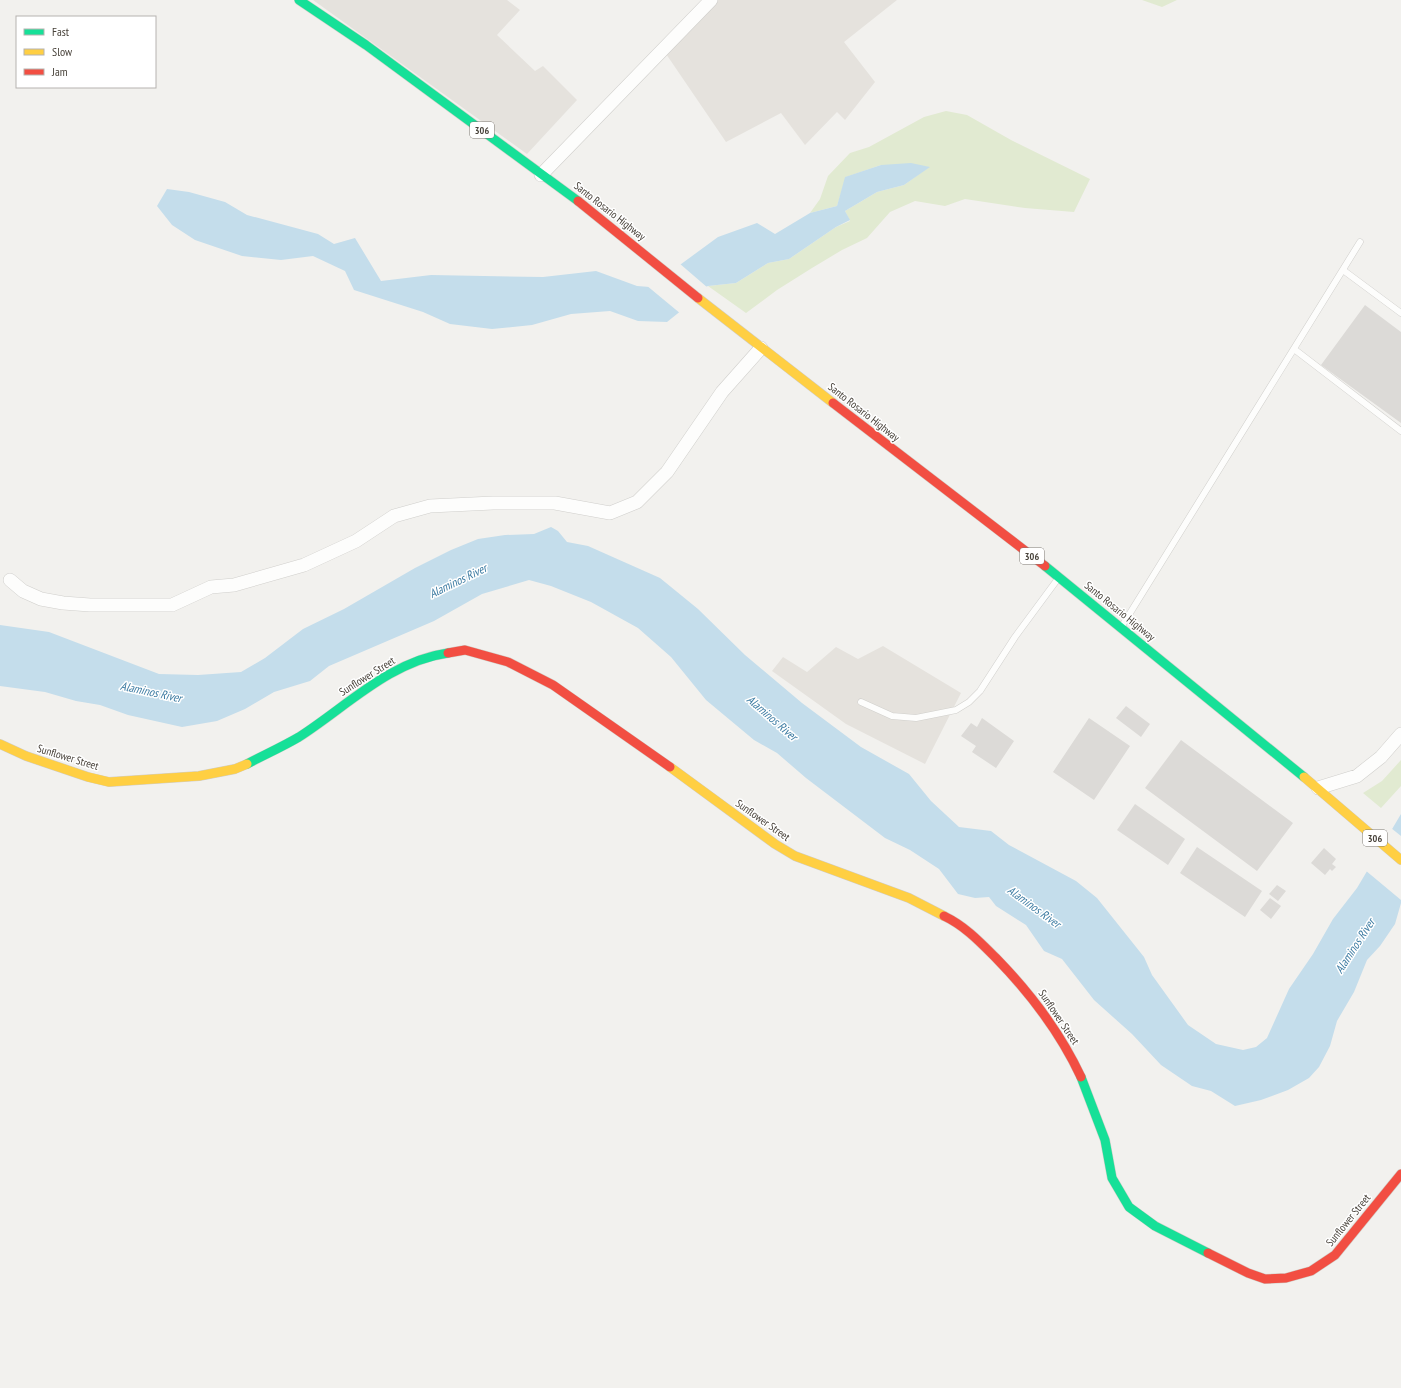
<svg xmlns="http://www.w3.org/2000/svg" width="1401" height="1388" font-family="'PT Sans Narrow',sans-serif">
	<rect width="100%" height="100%" fill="#f2f1ee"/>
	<path fill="#e5e2dd" d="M313,0H507L520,10L497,35L535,71L543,66L577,100L527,154Z
		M702,0H897L844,42L875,82L845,120L837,112L805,145L781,113L726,142L662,48Z
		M883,646L961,693L925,764L846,724L772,671L783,657L807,672L836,647L858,659Z"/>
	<path fill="#e1ead1" d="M1142,0H1177L1162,7Z
		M946,111L967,115L1011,140L1090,179L1074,212L1025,208L965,199L945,206L915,201L890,212L867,238L842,250L812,268L777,290L746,313L708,286L736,283L768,263L789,259L836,227L850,221L845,211L877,192L904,185L929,167L881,165L846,177L837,206L810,213L820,199L828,176L850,153L869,147L924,117Z
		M1401,760V786L1381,808L1363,793L1382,781Z"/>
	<path fill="#c4ddeb" d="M911,163L930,167L904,185L877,192L845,211L850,220L836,227L789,259L768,263L736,283L708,286L698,290L673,270L718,237L757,223L775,234L810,213L837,206L845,177L881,165Z
		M167,189L189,192L225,202L247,215L318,234L334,244L355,238L381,281L431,275L543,277L596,271L637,286L663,288L687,306L667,322L638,321L610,311L571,314L532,325L492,329L450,324L423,312L354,290L345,271L313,256L281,260L242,256L195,240L172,225L157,206Z
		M551,527L558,531L567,542L588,546L660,578L698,609L745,655L802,703L861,747L909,774L931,801L959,827L991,831L1009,845L1076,881L1097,898L1144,957L1152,975L1188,1025L1216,1044L1243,1050L1256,1047L1267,1038L1289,989L1313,954L1333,919L1357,888L1401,814V903L1395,924L1380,946L1367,960L1354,992L1337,1021L1330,1046L1319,1067L1309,1078L1288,1090L1261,1100L1235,1106L1211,1091L1192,1086L1161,1065L1132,1034L1094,1000L1062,959L1044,951L1026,925L996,906L989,897L975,898L958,894L939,869L910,850L885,838L806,778L777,753L754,740L706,700L671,657L638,628L591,602L551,586L529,580L482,594L434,621L329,666L310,681L274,692L245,709L217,721L182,727L128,715L100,705L76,701L45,692L0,686V625L49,632L159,674L198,675L241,672L265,658L303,629L344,609L415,568L451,550L478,539L505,535L534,534Z"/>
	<path fill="#f2f1ee" d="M679,263L708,288L699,292L671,269Z
		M646,285L664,287L688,305L689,307L681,314Z
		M1391,828L1401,836V900L1365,870Z"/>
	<path fill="#dcdad7" d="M1365,305L1401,332V423L1321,365Z
		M1126,706L1150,724L1141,737L1116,718Z
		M982,718L1014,741L996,768L972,752L976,746L961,736L971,723L977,727Z
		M1089,718L1130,746L1094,800L1053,772Z
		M1181,740L1293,823L1257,871L1145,788Z
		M1135,804L1185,839L1168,865L1117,830Z
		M1197,847L1262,891L1245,917L1180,873Z
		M1324,848L1336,859L1332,864L1336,867L1332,871L1330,869L1325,875L1311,863Z
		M1277,885L1286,891L1278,901L1269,894Z
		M1270,898L1281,906L1271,919L1260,910Z"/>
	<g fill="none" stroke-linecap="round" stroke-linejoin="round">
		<defs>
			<path id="lane" d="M1343,270L1401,313
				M1294,349L1401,431
				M1122,626L1360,242
				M861,702L892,716L916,718L956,710L969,702L980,691L1015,637L1057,580"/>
			<path id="street" d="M541,175L711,0
				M10,580L23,591L41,599L63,603L90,605H172L211,587L234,585L304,565L356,541L394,516L430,506L493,503H555L610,513L637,502L667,472L722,392L761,348
				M1318,788L1357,776L1381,757L1401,734"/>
			<path id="fast" d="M299,0L366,45L578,201
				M1045,566L1304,777
				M247,764C264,755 282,747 299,737C346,707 390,661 448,653
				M1081,1077L1105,1140L1112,1178L1129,1207L1155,1226L1208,1253"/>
			<path id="slow" d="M698,298L833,403
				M0,744L26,756L88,777L109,782L199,776L235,769L247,764
				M670,767L775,844L795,856L909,898L944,916
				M1304,777L1401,860"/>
			<path id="jam" d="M578,201L698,298
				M833,403L1045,566
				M448,653L465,650L508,662L553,685L670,767
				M944,916C965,926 980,942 996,958C1031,994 1060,1032 1081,1077
				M1208,1253L1248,1273L1265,1279L1286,1278L1311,1271L1335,1255L1401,1174"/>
		</defs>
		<use href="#lane" stroke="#d0cfcc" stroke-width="7"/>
		<use href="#street" stroke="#d0cfcc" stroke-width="14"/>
		<use href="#fast" stroke="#d0cdc6" stroke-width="10"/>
		<use href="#slow" stroke="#d0cdc6" stroke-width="10"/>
		<use href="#jam" stroke="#d0cdc6" stroke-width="10"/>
		<use href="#lane" stroke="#fdfdfc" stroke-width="6"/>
		<use href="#street" stroke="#fdfdfc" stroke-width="13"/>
		<use href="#fast" stroke="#16e098" stroke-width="9"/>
		<use href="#slow" stroke="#ffcf43" stroke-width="9"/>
		<use href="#jam" stroke="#f24e42" stroke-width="9"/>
	</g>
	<g text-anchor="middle" stroke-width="3" stroke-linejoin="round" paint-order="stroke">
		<g fill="#fff" stroke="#7f7b75" stroke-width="1">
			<rect x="470" y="122" width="24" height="16" rx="3"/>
			<rect x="1020" y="548" width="24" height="16" rx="3"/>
			<rect x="1363" y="830" width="24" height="16" rx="3"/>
		</g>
		<g font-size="10" font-weight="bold" fill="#48423a">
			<text x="482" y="134">306</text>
			<text x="1032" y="560">306</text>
			<text x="1375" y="842">306</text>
		</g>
		<g font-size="11" fill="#48423a" stroke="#fff">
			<text transform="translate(610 211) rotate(38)" y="4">Santo Rosario Highway</text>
			<text transform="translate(864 412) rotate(38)" y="4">Santo Rosario Highway</text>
			<text transform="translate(1120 611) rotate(39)" y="4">Santo Rosario Highway</text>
			<text transform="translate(367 676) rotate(-32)" y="4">Sunflower Street</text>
			<text transform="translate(68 757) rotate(17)" y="4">Sunflower Street</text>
			<text transform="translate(763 820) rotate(35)" y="4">Sunflower Street</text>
			<text transform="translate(1059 1017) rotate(56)" y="4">Sunflower Street</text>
			<text transform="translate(1348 1220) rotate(-51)" y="4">Sunflower Street</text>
		</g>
		<g font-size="12" font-style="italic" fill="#3c7ba2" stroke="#fff">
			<text transform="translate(458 581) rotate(-26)" y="4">Alaminos River</text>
			<text transform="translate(151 692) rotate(12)" y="4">Alaminos River</text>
			<text transform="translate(772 718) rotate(41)" y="4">Alaminos River</text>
			<text transform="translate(1034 907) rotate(36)" y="4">Alaminos River</text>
			<text transform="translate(1355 946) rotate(-57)" y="4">Alaminos River</text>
		</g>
	</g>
	<rect x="16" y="16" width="140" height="72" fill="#ffffff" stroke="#b6b3b0"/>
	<rect x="24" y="29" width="20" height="6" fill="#16e098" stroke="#b6b3b0"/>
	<text x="52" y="36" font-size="12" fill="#48423a">Fast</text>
	<rect x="24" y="49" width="20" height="6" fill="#ffcf43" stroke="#b6b3b0"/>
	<text x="52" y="56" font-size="12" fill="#48423a">Slow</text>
	<rect x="24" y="69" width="20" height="6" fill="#f24e42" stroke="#b6b3b0"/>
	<text x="52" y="76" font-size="12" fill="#48423a">Jam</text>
</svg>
